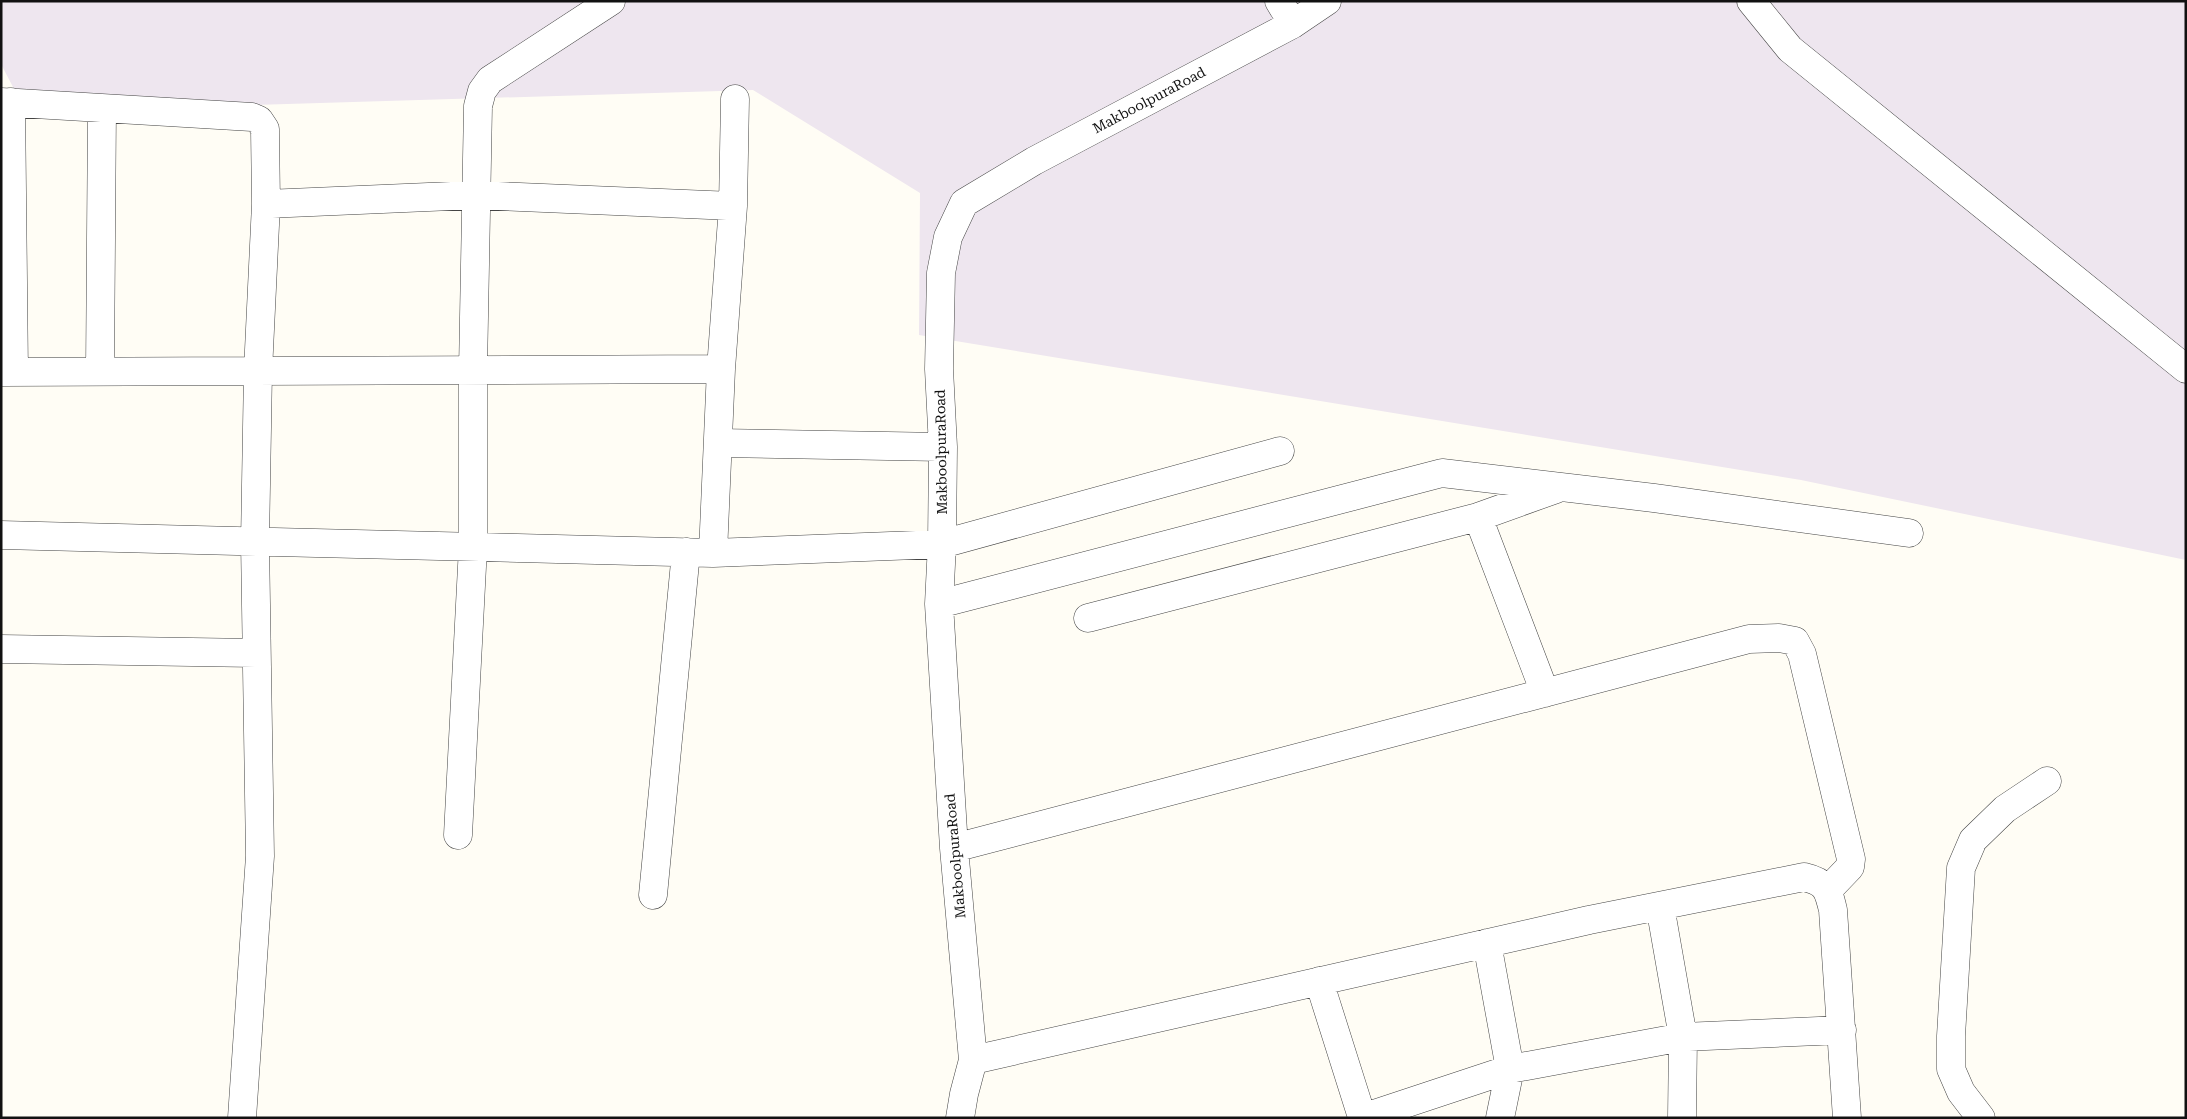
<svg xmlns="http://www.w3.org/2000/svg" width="2187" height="1119" font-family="'Roboto Serif',serif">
	<rect width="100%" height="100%" fill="#fffdf5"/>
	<path fill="#eee6ef" d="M1,1H2186V560L1801,480L919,335L920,193L753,90L26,112L1,64Z"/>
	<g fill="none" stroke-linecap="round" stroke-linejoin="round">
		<defs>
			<path id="minor" d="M1279,1L1293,24
				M1751,1L1790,49L2186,369
				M1,102L252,117L259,120L265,129L266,204L475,195L733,206L721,369L713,553
				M11,102L14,372
				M733,206L735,99
				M100,371L102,108
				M1,372L721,369
				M718,443L943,447
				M1478,517L1545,693
				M1,535L713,553L942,544L1280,451
				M939,604L1442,473L1654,498L1909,533
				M1088,618L1478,517L1556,489
				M1,649L255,653
				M458,835L473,547V370L478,106L482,91L490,80L611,1
				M954,848L1749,639L1779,638L1795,641L1802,654L1851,859L1850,867L1828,890
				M653,895L686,552
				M1660,906L1683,1037L1682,1118
				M1487,943L1510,1069L1500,1118
				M1319,981L1362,1117
				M973,1060L1589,920L1804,877C1826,882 1828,889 1833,910L1847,1118
				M242,1118L260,856L255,542L258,371L266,204
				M960,1118L964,1094L973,1060L954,848L939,604L942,544L943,447L939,369L941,273L948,237L964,203L1034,161L1293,24L1327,1
				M1362,1118L1510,1069L1683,1037L1842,1030
				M1981,1118L1961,1092L1951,1069V1036L1961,868L1973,840L2005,809L2047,781"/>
		</defs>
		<use href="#minor" stroke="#444" stroke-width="29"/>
		<use href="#minor" stroke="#fff" stroke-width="28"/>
	</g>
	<g text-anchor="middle" stroke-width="5" stroke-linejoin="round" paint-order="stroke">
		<g font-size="14" fill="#111" stroke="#fff">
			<text transform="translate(1149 100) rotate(-28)" y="5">MakboolpuraRoad</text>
			<text transform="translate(941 452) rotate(-91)" y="5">MakboolpuraRoad</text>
			<text transform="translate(955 856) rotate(-95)" y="5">MakboolpuraRoad</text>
		</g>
	</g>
	<rect width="2187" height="1119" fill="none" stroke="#111111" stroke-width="5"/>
</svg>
